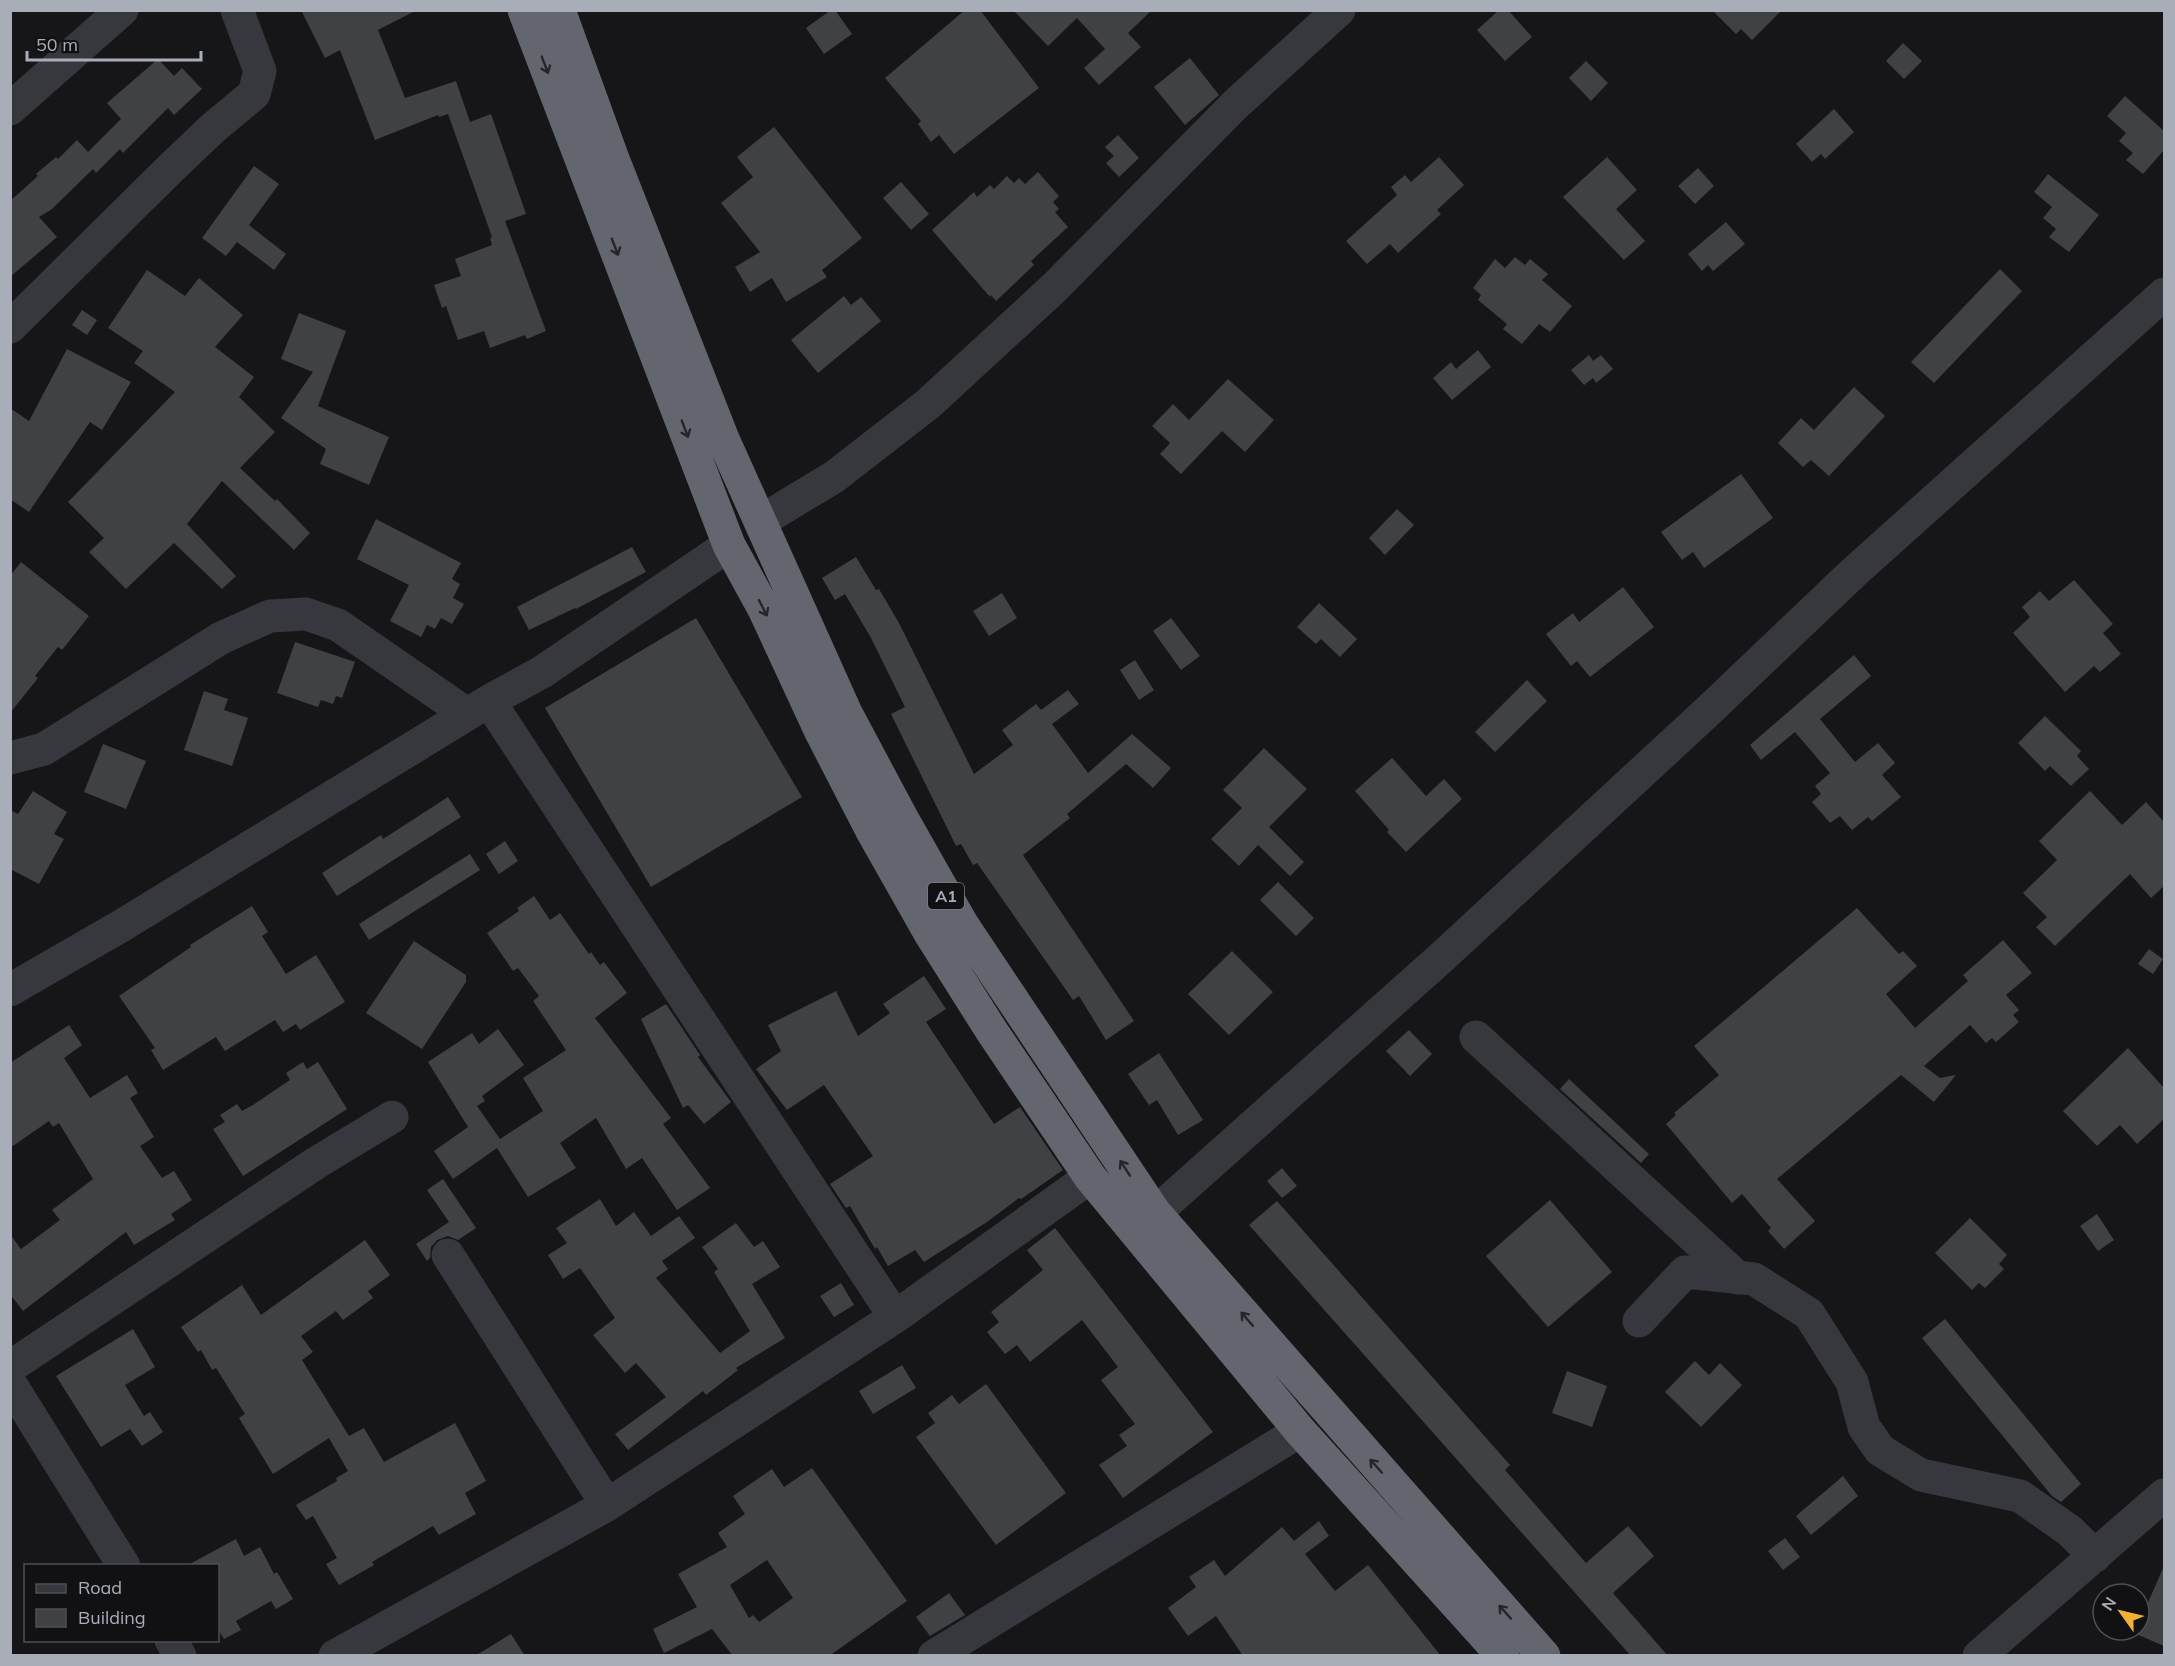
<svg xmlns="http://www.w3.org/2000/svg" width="2175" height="1666" font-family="Mulish,sans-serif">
	<rect width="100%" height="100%" fill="#161618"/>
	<path fill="#404145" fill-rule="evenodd" d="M301,10H417L378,30L405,98L456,81L470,122L491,114L526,214L505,221L546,331L527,339L525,335L490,348L484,331L458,340L446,306L442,308L434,285L461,276L455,259L492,245L490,238L492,237L448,114L439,117L438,115L375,140L340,50L325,58Z
		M831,10H835L852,34L824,54L806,28Z
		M965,10H980L1039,88L954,154L939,135L931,142L918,124L921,121L885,78Z
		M1013,10H1152L1128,33L1141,47L1099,85L1084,68L1105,49L1077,18L1048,46Z
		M1499,10H1508L1532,37L1505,61L1477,30Z
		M1712,10H1782L1752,40L1741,29L1736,34Z
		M1903,43L1922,61L1904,79L1886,61Z
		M1190,58L1219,95L1185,125L1154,87Z
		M158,59L174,76L182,68L202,89L174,115L168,108L123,153L120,149L96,173L93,169L52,209L39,217L57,237L10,277V201L38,176L36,174L56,157L58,159L77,140L88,152L121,119L107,103Z
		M1586,61L1608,83L1591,101L1569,78Z
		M2125,96L2164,131V150L2143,174L2126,160L2133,153L2119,141L2126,133L2107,116Z
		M1834,109L1854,132L1825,159L1821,154L1812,162L1796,144Z
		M774,127L862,238L822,270L827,277L786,302L772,278L750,292L735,267L760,252L721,203L753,177L737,157Z
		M1118,135L1139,158L1119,177L1106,163L1114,156L1105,147Z
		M1439,157L1464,185L1437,210L1441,214L1398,253L1390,244L1367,264L1346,241L1397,195L1391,187L1405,175L1411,182Z
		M1607,157L1637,190L1616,209L1645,241L1624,260L1563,197Z
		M254,166L279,184L249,225L286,254L274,270L237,242L226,256L202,238Z
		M1698,168L1714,186L1695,204L1678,186Z
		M1038,172L1059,196L1053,202L1059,209L1055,212L1068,227L1031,261L1034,265L996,301L991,295L990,297L932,230L974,192L977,197L990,185L994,189L1007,176L1014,183L1019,178L1025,184Z
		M2048,174L2099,215L2069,252L2049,237L2056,229L2043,218L2052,207L2034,192Z
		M901,182L929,214L911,230L883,198Z
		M1726,222L1745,244L1713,271L1708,265L1702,271L1688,254Z
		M1515,257L1525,265L1530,259L1548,274L1542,280L1572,306L1550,332L1539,324L1522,344L1503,329L1507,324L1478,300L1481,295L1473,288L1495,259L1505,268Z
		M2000,269L2022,291L1934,383L1911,362Z
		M147,270L185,296L199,278L243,315L215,347L254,377L239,397L275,432L240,468L275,501L277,499L310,533L294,550L222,481L187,524L236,576L222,589L174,543L126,589L89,552L104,538L68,502L175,392L134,363L143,351L108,328Z
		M844,296L851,305L861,297L881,321L818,373L791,340Z
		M82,310L97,320L87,335L72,325Z
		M299,313L346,331L318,406L389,437L369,485L320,464L326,449L281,418L313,372L281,359Z
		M67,349L131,382L102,430L90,422L29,512L10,499V408L29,421Z
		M1478,350L1491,367L1452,400L1433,378L1451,362L1456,369Z
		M1589,355L1593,361L1601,355L1613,369L1596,383L1593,378L1584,385L1571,370Z
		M1228,379L1274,420L1245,452L1222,431L1181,474L1160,454L1170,443L1152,426L1173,404L1189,420Z
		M1854,387L1885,416L1829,476L1811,460L1803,467L1778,443L1801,418L1814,430Z
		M1741,474L1773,518L1704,568L1693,552L1682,560L1661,532Z
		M1397,509L1414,525L1385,555L1369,538Z
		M376,519L461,563L452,579L460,584L453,598L464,604L452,624L441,618L435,629L427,625L421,637L390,621L409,585L357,559Z
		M632,547L646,572L576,609L575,608L529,630L517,607Z
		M856,557L876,590L879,589L899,623L974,774L1013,745L1002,730L1036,704L1041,710L1068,690L1079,704L1052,724L1088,773L1132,734L1171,768L1153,788L1126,764L1067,814L1070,818L1023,855L1134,1021L1106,1040L1079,996L1073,1000L977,863L973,865L961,844L956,846L891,714L905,707L871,638L845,594L835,600L822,578Z
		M21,562L89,616L62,650L58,647L35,676L38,678L10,713V576Z
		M2074,580L2113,624L2103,633L2121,654L2100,672L2094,666L2065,692L2013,633L2030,617L2022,607L2040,591L2049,601Z
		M1623,587L1654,627L1590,677L1577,661L1571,666L1546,634L1573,613L1579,622Z
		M1002,593L1017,618L989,636L973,611Z
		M1319,603L1357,639L1340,657L1321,639L1316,644L1297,627Z
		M696,618L802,797L651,887L545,708Z
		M1171,618L1200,656L1181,670L1153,631Z
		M295,642L355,662L342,698L336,696L333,704L321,700L318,707L277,693Z
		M1854,655L1871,676L1820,719L1855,762L1878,743L1895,763L1882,775L1901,797L1872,821L1868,817L1852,830L1840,816L1830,823L1812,802L1821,794L1815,786L1830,773L1795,732L1761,760L1750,745Z
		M1135,660L1154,690L1139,700L1120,670Z
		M1527,680L1547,701L1495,752L1475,732Z
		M204,691L228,699L224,710L248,718L232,766L184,750Z
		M2045,716L2081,751L2077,756L2089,769L2071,786L2050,766L2045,771L2018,743Z
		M103,744L146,761L126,809L84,792Z
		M1264,748L1307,789L1269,827L1304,862L1290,876L1258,845L1239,866L1211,839L1242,808L1223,790Z
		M1392,758L1426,796L1444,779L1462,799L1406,852L1387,832L1389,830L1355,791Z
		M33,791L67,812L54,834L64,839L39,884L10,869V810L18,814Z
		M2090,791L2122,825L2146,802L2164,822V886L2151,898L2130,874L2055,946L2036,927L2047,917L2023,893L2057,860L2039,841Z
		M448,797L461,817L337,896L322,873L381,835L383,839Z
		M505,841L518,861L499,874L486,854Z
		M470,854L480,870L369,940L359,924Z
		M1278,882L1314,918L1296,936L1260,900Z
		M534,896L550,920L560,913L589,954L591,952L600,965L604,962L627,993L595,1018L671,1118L663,1124L710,1188L677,1210L642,1158L626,1169L596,1118L560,1143L576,1168L528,1197L497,1148L453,1179L434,1151L468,1127L428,1062L472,1033L479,1044L498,1029L524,1065L482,1096L485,1101L477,1106L500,1139L543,1111L523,1078L566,1050L533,1001L539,996L518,968L513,971L487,933L519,911L517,908Z
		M252,906L268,932L262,936L286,974L316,955L345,1002L300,1030L296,1024L283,1032L275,1020L225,1051L216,1037L163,1070L151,1050L155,1048L119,996L191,947L190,945Z
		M1857,908L1899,954L1903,951L1917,966L1886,994L1915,1028L1968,981L1963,975L2003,940L2032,973L2006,995L2019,1010L2013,1015L2019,1022L1996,1042L1992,1038L1986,1043L1970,1025L1924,1066L1940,1078L1956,1075L1934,1102L1901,1075L1777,1179L1815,1221L1784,1249L1768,1231L1771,1228L1742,1194L1732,1203L1666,1124L1676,1115L1674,1113L1719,1075L1694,1046Z
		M414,941L466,975V982L422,1049L366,1013Z
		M2149,949L2163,959L2153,974L2138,964Z
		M1232,951L1273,992L1229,1035L1188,994Z
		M924,976L946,1009L926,1022L994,1124L1020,1107L1063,1170L1021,1199L1019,1198L987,1222L924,1262L915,1250L888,1266L877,1247L875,1249L850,1206L846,1208L830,1184L873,1156L824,1085L787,1110L756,1069L781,1051L768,1025L836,991L858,1036L890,1013L883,1004Z
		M666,1004L700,1055L698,1057L731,1102L704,1124L688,1105L683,1108L641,1019Z
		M69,1025L82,1045L64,1058L90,1098L127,1075L138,1093L130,1098L154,1137L140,1146L162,1178L174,1171L192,1200L171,1214L175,1220L134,1245L126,1232L23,1311L10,1294V1234L21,1249L60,1220L52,1210L93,1179L59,1123L53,1127L49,1121L10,1148V1063Z
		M1409,1030L1432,1054L1410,1076L1386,1051Z
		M2128,1048L2164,1088V1119L2137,1144L2120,1125L2097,1146L2063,1111Z
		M1159,1053L1203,1120L1178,1135L1157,1100L1149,1105L1128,1074Z
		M303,1062L307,1069L318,1062L347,1109L243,1176L213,1129L225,1122L220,1115L237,1104L242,1111L253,1105L290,1080L286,1073Z
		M1569,1079L1649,1154L1641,1163L1560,1089Z
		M1282,1168L1297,1186L1282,1198L1267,1181Z
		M443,1179L476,1228L458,1240L448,1236L437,1240L431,1247L430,1258L427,1261L416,1244L449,1222L427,1190Z
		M600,1199L616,1226L634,1212L651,1236L679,1216L695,1238L662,1261L668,1269L656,1278L720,1353L750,1331L714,1272L718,1269L702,1247L736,1223L754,1247L763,1241L780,1267L752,1284L785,1338L736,1368L738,1370L706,1395L703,1391L628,1450L615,1434L666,1397L636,1363L625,1373L593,1335L615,1318L580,1268L563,1279L548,1255L567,1243L556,1228Z
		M1550,1200L1612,1272L1548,1327L1486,1256Z
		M1277,1201L1510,1465L1505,1470L1586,1563L1628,1526L1654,1556L1613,1593L1668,1656H1631L1249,1225Z
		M2097,1214L2114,1240L2098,1251L2080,1226Z
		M1970,1218L2007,1255L1999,1264L2004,1269L1985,1288L1979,1283L1972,1290L1935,1253Z
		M1055,1228L1213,1432L1123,1498L1099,1465L1127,1446L1119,1435L1135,1424L1101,1380L1118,1367L1082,1320L1030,1362L1017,1345L1005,1354L987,1332L999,1322L991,1312L1043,1270L1027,1250Z
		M365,1240L390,1275L368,1291L373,1298L343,1320L336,1311L301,1336L313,1352L302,1360L349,1436L364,1428L384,1462L455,1423L486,1481L465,1493L476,1514L439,1535L433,1526L372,1562L374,1565L339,1585L326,1564L337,1558L313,1516L306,1520L296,1505L337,1481L336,1478L348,1471L329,1438L273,1474L239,1418L245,1414L216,1368L212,1370L201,1350L198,1352L181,1327L242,1285L261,1315Z
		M841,1283L854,1305L834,1317L820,1296Z
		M1945,1319L2081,1484L2061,1502L2052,1496L1922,1338Z
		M133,1329L155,1367L125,1385L144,1416L150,1412L163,1432L142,1446L130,1429L101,1447L56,1376Z
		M1695,1361L1709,1375L1720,1363L1742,1385L1701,1427L1665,1392Z
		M902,1365L916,1388L873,1414L859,1391Z
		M1567,1371L1607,1386L1592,1427L1552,1413Z
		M986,1384L1066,1493L996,1545L916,1437L935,1423L928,1413L952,1395L959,1404Z
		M812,1468L907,1601L829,1656H733L712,1629L664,1653L653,1629L697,1607L678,1574L727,1547L718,1533L745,1514L733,1496L772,1469L784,1487ZM767,1560L793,1598L759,1622L753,1615L749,1618L730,1585Z
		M1843,1476L1858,1496L1811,1535L1796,1516Z
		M1319,1521L1329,1536L1305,1554L1335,1591L1368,1565L1441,1656H1243L1216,1616L1188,1636L1168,1608L1196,1587L1189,1577L1214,1560L1225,1576L1282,1527L1294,1541Z
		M1785,1538L1800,1557L1783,1570L1768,1551Z
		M236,1539L244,1556L260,1547L274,1574L277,1572L293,1599L276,1609L271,1601L236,1621L241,1630L224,1639L219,1631L218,1632V1566H186Z
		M2164,1566V1646L2134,1633L2136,1630H2139V1623Z
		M949,1593L965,1615L930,1636L916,1617Z
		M511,1634L525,1656H475Z"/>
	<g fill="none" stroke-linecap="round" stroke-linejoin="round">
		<path stroke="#37383d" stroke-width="33" d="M10,109L122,10
			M10,327L172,167L213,128L254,94L260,71L237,10
			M761,521L834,477L928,404L1054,288L1236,104L1339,10
			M489,701L895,1317
			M10,758L44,749L221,638L270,616L306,614L338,625L467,714
			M10,990L121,926L489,701L542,672L729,545
			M1476,1037L1738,1278
			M1155,1213L1442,957L1707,712L1852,574L2164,294
			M448,1255L607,1505
			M1639,1321L1685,1272L1754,1279L1809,1314L1852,1382L1864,1427L1880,1450L1921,1475L2020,1496L2070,1531L2095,1556
			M10,1367L316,1163L392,1117
			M10,1383L124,1566
			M171,1640L180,1656
			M335,1656L607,1505L895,1317L1090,1177
			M934,1656L1300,1431
			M1979,1656L2164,1495"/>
		<path stroke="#63666e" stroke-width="33" d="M524,10L729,545L764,609L821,732L871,829L931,935L991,1030L1090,1177L1300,1431L1503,1656
			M559,10L613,159L723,439L846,713L903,820L962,924L1155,1213L1544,1656"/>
	</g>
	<defs><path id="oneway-shaft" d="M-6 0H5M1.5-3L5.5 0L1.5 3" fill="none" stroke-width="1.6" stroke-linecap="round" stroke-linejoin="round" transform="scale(1.5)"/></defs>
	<g stroke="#26262a">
		<use href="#oneway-shaft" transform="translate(545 65) rotate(69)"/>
		<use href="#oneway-shaft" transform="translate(615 247) rotate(69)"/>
		<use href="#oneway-shaft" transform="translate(685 429) rotate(69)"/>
		<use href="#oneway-shaft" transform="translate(763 608) rotate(63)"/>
		<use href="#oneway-shaft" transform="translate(1125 1168) rotate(-123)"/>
		<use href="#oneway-shaft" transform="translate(1247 1319) rotate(-131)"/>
		<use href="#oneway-shaft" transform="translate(1376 1466) rotate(-132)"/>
		<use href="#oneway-shaft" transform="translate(1505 1612) rotate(-132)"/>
	</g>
	<g text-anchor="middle" stroke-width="5" stroke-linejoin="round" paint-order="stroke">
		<rect fill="#111113" stroke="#7b7e86" stroke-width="1.5" x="928" y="883" width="36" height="26" rx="4.5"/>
		<g font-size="16" font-weight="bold" fill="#a8adb8">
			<text x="946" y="902">A1</text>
		</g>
	</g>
	<rect width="2175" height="1666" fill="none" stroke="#a8adb8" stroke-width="24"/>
	<rect x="24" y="1564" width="195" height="78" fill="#111113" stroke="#4d4f55" stroke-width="1.5"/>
	<rect x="36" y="1584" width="30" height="9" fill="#37383d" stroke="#4d4f55" stroke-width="1.5"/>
	<text x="78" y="1594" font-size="18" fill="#a8adb8">Road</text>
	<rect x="36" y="1609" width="30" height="18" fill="#404145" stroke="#4d4f55" stroke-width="1.5"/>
	<text x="78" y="1624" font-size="18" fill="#a8adb8">Building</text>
	<g transform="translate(2121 1612) rotate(304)"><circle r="28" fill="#111113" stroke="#4d4f55" stroke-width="1.5"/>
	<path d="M0-4.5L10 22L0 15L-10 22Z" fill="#f2b134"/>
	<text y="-9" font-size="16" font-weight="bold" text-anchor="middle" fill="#a8adb8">N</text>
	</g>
	<path d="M27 51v9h174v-9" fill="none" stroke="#a8adb8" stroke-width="3"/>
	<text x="36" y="51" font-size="18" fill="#a8adb8" stroke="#111113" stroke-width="4.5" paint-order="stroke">50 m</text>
</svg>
